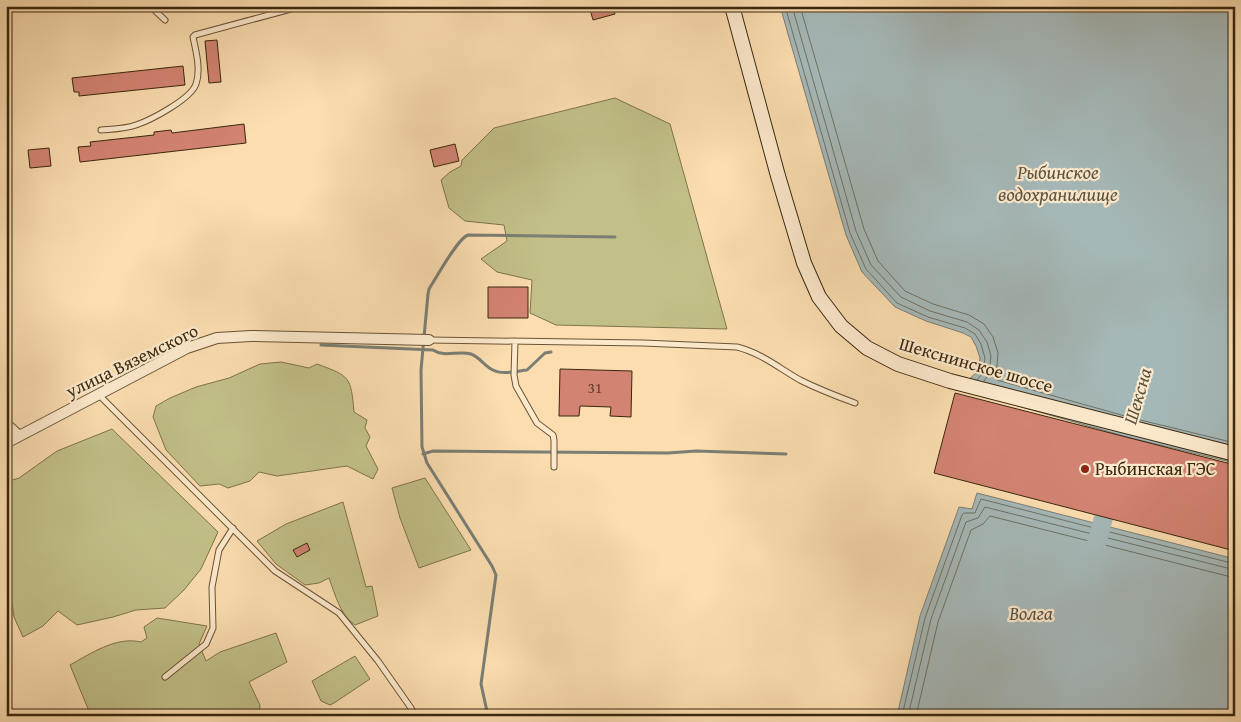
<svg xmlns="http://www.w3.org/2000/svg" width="1241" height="722" font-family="'Gentium Book Plus',serif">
	<rect width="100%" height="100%" fill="#fbddb0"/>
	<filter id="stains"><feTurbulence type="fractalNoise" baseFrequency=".004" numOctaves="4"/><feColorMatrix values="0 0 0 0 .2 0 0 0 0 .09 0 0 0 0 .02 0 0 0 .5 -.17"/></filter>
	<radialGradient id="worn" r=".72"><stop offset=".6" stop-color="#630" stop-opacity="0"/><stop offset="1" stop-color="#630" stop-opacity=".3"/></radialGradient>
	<path fill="#c2c088" stroke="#7e744b" d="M615,98L670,124L727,329L556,325L530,313L532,280L497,272L481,259L507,241L504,225L465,221L449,208L441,180L450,172L461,166L462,160L494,128Z
		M281,362L309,368L317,364C350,376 351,377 354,412L367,420L365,428L370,437L366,446L378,469L373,479L347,466L277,476L259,472L250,481L228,488L219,484L200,486L166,450L153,417L156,406L170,398L196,387L229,378L260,364Z
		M112,429L218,532L201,569L184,590L165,608L136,610L113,617L77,625L58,611L43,626L23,637L14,617L11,594L6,593V482L19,478L57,451Z
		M425,478L471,550L419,568L400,518L392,488Z
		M343,502L366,587L372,586L378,616L355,625C340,615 335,594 329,578L319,583L305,585L276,564L257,541L286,524Z
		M157,618L207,626L199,644L206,661L220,652L276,633L287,662L249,682L260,705L259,716H91L70,665C90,654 116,636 141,642L147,638L144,627Z
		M355,656L370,679L334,703L330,705L321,701L312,681Z"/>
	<path fill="#a5b8b8" stroke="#7a7e74" d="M780,6H1235V463L1127,437L969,392L966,382L978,371L980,358L976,346L971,337L963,333L926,321L895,307L862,272L846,235Z
		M977,493L1235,559V716H897L920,616L959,507L972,509Z"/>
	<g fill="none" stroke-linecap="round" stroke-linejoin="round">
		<path stroke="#6f7063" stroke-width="1" d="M785,6L850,233L866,269L897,303L928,317L965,328L975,334L981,344L985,358L983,373L977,380
			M792,6L856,231L871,265L901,297L930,311L967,322L979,330L987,342L991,356L989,374L984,381
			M800,6L864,229L878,261L905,291L933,304L969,315L984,324L993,337L998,353L996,378L997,380L1132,418L1235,443
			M902,716L925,618L962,515L964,513H975L981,499L1235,564
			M908,716L931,619L966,522L978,518L985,507L1235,570
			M916,716L938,622L971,530L983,524L990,516L1235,578"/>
		<path stroke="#7a7e74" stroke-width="3" d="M321,345L433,350C445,358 458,350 471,354C480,357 484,366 493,370C502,375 517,371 527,370L545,353L551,352
			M423,454L433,451L668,453L696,451L786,454
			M488,716L481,684L496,575L492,566L427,463L422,447L421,370L428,294L429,289C437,277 457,239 468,235L615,237"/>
		<path stroke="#a5b8b8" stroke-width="19" d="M1095,549L1110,494"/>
	</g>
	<path fill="#d38372" stroke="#39270e" d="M589,6H613L615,14L593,20Z
		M217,40L221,82L209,83L205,41Z
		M183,66L185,85L79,96V92H74L72,78Z
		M244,124L246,143L80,162L78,147L91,146L90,142L154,135V132L171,130L172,133Z
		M455,144L459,161L434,167L430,150Z
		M49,148L51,166L30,168L28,150Z
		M488,287H528V318H488Z
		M560,369L632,371L631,417L610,416L611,407L580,406L579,416H559Z
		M955,393L1235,465V551L934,473Z
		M307,543L310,550L297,557L293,550Z"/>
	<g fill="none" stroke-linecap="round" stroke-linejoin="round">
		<defs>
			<path id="service" d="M69,6L76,8L93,6
				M150,6L165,20
				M101,130C113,129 125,129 136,125C151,120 191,99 196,84C201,70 196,51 193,37L195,35L302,6
				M429,340L643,343L737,347C761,353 779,368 800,380C818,389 836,396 855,403
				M515,341L514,375L516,386L537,423L553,435L554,440V467
				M99,395L275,571L339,613L378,661L411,708L415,716
				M165,677L206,644L213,628L212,587L219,550L233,528"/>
			<path id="minor" d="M6,424L19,436
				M6,443L187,348L217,338L251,336L429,340"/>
			<path id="secondary" d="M732,6L778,176L804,263L819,297L841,326L867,348L898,364L950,381L1235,454"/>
		</defs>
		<use href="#service" stroke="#6a5436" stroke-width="7"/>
		<use href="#minor" stroke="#6a5436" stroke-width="12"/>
		<use href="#secondary" stroke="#39270e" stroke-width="16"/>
		<use href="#service" stroke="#fce9cc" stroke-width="5"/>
		<use href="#minor" stroke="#fce9cc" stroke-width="10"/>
		<use href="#secondary" stroke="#fce9cc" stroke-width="14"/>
	</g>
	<circle fill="#8f2418" stroke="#fce9cc" stroke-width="2" cx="1085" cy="469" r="5"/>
	<g text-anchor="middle" stroke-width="4.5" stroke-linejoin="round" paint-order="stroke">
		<g font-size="15" fill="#603e27">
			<text x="595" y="393">31</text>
		</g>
		<g font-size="18" fill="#39270e" stroke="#fce9cc">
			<text transform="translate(132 361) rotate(-26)" y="6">улица Вяземского</text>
			<text transform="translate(976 365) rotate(16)" y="6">Шекснинское шоссе</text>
		</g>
		<g font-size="18" fill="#39270e" stroke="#fce9cc" text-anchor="start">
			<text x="1095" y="475">Рыбинская ГЭС</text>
		</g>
		<g font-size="19" font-style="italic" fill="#595241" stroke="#fce9cc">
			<text x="1058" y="179">Рыбинское<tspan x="1058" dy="22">водохранилище</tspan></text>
			<text transform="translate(1137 396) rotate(-74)" y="7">Шексна</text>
			<text x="1031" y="620">Волга</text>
		</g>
	</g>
	<rect width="1241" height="722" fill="none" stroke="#fbddb0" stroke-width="25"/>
	<rect x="8" y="8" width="1226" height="707" fill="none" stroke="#39270e" stroke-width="2.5"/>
	<rect x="12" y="12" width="1216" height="697" fill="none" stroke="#39270e"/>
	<rect width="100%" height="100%" filter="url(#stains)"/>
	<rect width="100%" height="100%" fill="url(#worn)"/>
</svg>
